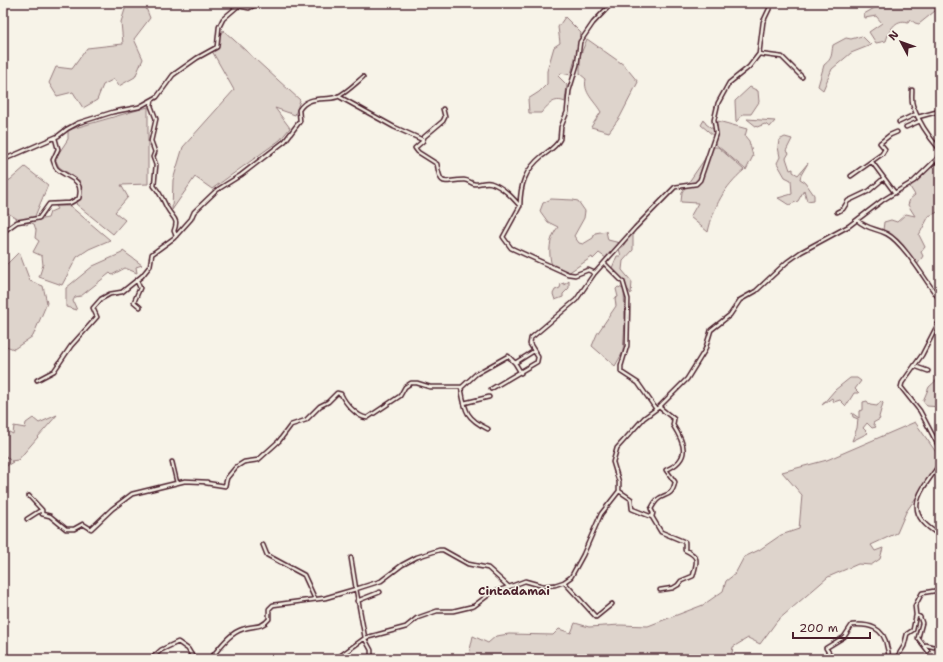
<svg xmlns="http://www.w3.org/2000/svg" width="943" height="662" font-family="'Shantell Sans',sans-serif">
	<rect width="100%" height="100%" fill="#f7f3e8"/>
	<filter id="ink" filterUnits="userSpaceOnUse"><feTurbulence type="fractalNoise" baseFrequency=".025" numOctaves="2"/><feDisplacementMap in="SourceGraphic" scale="8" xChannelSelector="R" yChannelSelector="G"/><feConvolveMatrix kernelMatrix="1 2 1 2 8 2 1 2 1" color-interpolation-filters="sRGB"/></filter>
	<g filter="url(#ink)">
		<path fill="#ded4cc" stroke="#947a7c" d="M127,3H144L150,18L134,39L143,59L135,77L119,86L114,79L103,85L97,100L83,108L73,92L57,96L49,83L56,67L72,69L87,48L123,44L121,22Z
			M877,3H940V7L919,24L915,23L910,19L908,22C895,18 889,31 886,41L876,43L869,32L882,23L876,16L865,18L864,14L876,7Z
			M565,17L581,33L571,75L561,73L558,76L567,85L565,102C554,97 548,105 541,113H529L528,99L539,92L547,84V71L554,47L560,43L558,27Z
			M223,30L300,100L295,115L275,108L290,128L280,140L212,189L195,177L172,210L173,180L183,147L234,90L212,51Z
			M862,36L871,45L851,53L832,69L823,90L818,86L824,65C833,58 831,55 833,45L846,38L851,39Z
			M587,39L624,65L638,82L620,117L609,132L591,127L601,112C594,100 583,93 586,79L580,74V56Z
			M750,87L758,91L759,102L751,114H743L736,122L735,101Z
			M148,107V184L121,185L128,197L115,212L125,220L113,234L76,204L81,198L80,181L59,167L55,159L68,139V130Z
			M747,119L775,121L770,127L765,124L757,127Z
			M704,120L706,124L713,129L718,121L747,129L745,136L749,141L753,156L746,170L712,141L714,136L701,125Z
			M785,137L792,139L786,151L789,153L786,158L790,170L793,169V172L798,175L808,163L801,175L800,179L805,182L814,195V200L807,201L804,190L798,201L789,205L778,198L792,194L791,180L785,177L777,163L780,157L778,147L779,140Z
			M713,147H718L744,170C724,187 714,206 708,232L690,217L698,203L681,202L682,192Z
			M940,161V195H937L940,197V211L929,216L919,235L925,247L921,252L923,256L917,265L896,239L883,230L884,222L891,220L897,222L906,214L915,216L908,205L910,199L915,195L910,187L932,165Z
			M25,167L48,185L35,216L31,221L48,218L50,212L57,209L55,206H70L110,240L89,249L77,257L62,285L39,277L43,265L42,256L33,252L39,241L35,238L36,230L34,224L29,222L27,225L3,210V181L10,180Z
			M551,199L573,200L578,201L585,211L584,218L574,236L579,243L583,244L593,238L595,233L606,231L608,240L620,243L606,258L599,253L593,259L592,257L568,273L552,266C548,253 549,238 558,227L548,222L540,211L543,203Z
			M633,234V250L623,261L622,270L632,282L631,294L612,268L617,256H621L619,249L625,245L624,240Z
			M123,251L142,265L136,267L137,273L125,268L112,275L110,273L81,296L75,297L73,301L77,310L66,307V288L93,266L122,253Z
			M19,252L30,281L43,286L47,303L33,336L14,349L3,345V268Z
			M569,281V288L563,294V297L555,300L553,294L555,290L560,288L561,284L564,283V285Z
			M618,287L624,289L625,321L623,352L615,366L592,346L597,334L616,306L615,298L618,297L616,289Z
			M940,377V407L927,406L923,401L929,387Z
			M850,378H857L861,381L855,389L859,393H854L846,406L840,400L834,402L832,398L822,405L835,390Z
			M867,401L870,405L877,406L881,401L883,403L879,417L880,419L873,423L876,427L872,428L867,423L863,428L868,433L852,441L857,428L858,419L853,417L852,413L859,418V411L863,410V402Z
			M57,415L18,460L11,461L13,462L3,468V455L10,460L3,453V431L5,430L13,434L14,426L25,428L26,423L33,418L39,423Z
			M915,422L940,458V463L906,512L897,533L871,545L875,551L883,548L880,559L871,565L858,564L828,577L777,621L760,644L748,638L733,647L731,659H624L620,656C605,662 591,652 579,655C576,656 573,658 570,659H468L473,636L488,643L496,636L509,634L553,635L559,629L571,633L575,623L589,627L620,625L648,626L703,605L723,591L726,581L735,574L744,557L759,550L781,535L799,529L802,495L782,472L827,460Z"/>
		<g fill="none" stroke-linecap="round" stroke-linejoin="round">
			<defs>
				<path id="street" d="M3,27L4,28
					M759,54L782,57L802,77
					M912,90C912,95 911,101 913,106C919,123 929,137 940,150
					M338,96L394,127L423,140
					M152,100L151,106L156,119L151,141L155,152L153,157L156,165L154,186C161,194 163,200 167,208C173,219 179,218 174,231L176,236
					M443,109L445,117L443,121L424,137L423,141L415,148L418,152L437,164C441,189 444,180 464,180C469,180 471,184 475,184C481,184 486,181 491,183C503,187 512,197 520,206L503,237L511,248L568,274L575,275L588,270L595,273
					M918,117L940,111
					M899,122L916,114
					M906,127L920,121
					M3,160L58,136L67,129L78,123L113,112L139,107L157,97L173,75L197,58L217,47L219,27L223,19L238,6L249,8L259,3
					M872,162L895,193
					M851,176L882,154L885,149L880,143L890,135L897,132
					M520,206C520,185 525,170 542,156C549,151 556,147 560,139L561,127L567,112L569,91L577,65L580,42L593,23L612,3
					M837,212L843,209L848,201L869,191L884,178
					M857,220C868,230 876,228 887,234C904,243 927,283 940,300
					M3,232L17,222L39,218L49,204L70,203L79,198C84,178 68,179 57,169C55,167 54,163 53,160L58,149L55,138
					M604,263L623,282L628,299L627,346L621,366V372L638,383L656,409
					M137,281L140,288L134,302L140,307
					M940,320L922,355L902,383L901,387L920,411L940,449
					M515,363L521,373
					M914,366L928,371
					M37,380L54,371L71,346L97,317L93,308L101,299L110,294L122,292L142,276L150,266L152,254L174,238L191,219L194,212L217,190L241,175L285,141L300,121L299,110C308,95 324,101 337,97C346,93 356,83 363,77
					M461,387C465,410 465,418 488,429
					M491,389L537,362L538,357L530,344L531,338L576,300L594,274L635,228L675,187L696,184L700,180L716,133L714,120L718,103L729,83L749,67L759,54L763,22L772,3
					M464,403L489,397
					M172,462L177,483
					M940,464C920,492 900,512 940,535
					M206,483L225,486L227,478L236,467L244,462L258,460L279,441L291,425L306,420L320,406L328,402L337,393L341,394C345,403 357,417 367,418L400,396L405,387L411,383H417L430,387H462L476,374L508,356L515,363L534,351
					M619,491L631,499L632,509L652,517L653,513L651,509C653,506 654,503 657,500C664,493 672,498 675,482L666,470C691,459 685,444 673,425L674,419L659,407
					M29,496L42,510V514L50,516L66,529H74L83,524L91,529L112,509L132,494L185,481L207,482
					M652,517L661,532L685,542V550C700,557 697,561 693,576L681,581L678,585L673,588L660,590
					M27,519L41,510
					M263,545L267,555L304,575L315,599
					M564,582L596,617L612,604
					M357,601L380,592
					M365,638L406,627L417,618L437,611H453L474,606L491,593L509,587
					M365,639L371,650V659
					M926,645L934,647
					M928,651L918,638L922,623L920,617L916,615L915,606L922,593L940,590
					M151,659L161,650L178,642L188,649L194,659
					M210,659C219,649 229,633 243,629C254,625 261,629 269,619V609L273,605L325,598L356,589L351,558
					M336,659L365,638L356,589L381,581L402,565L417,557L439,550H443L468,564L488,568L509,587L525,581L543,586L555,585L564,582L571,577L583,555L601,514L619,491V482L613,462L617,448L644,418L659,407L687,379L705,350L711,330L730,315L740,300L756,291L787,262L801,252L849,226L883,200L914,181L940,156
					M833,659L826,648L844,637L852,625C869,624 884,627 887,647C888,652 890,654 887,659
					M896,659L904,646L907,634L913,630L916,615"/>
			</defs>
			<use href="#street" stroke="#4a1f2b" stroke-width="5.5"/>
			<use href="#street" stroke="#f7f3e8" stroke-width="2.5"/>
		</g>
	</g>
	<g text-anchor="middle" stroke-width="3" stroke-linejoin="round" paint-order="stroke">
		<g font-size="12" font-weight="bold" fill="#4a1f2b" stroke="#f7f3e8">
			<text x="514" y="595">Cintadamai</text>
		</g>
	</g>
	<rect width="943" height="662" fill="none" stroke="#f7f3e8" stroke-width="16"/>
	<rect x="8" y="8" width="927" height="646" fill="none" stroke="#4a1f2b" stroke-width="1.5" filter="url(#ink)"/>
	<g transform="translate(901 42) rotate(311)" stroke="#f7f3e8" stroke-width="3" paint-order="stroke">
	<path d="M0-3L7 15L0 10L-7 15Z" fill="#4a1f2b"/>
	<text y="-6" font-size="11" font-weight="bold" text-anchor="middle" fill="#4a1f2b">N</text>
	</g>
	<path d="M793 632v6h77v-6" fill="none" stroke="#4a1f2b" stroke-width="2"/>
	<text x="799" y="632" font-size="12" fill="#4a1f2b" stroke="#f7f3e8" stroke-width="3" paint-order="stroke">200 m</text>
</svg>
